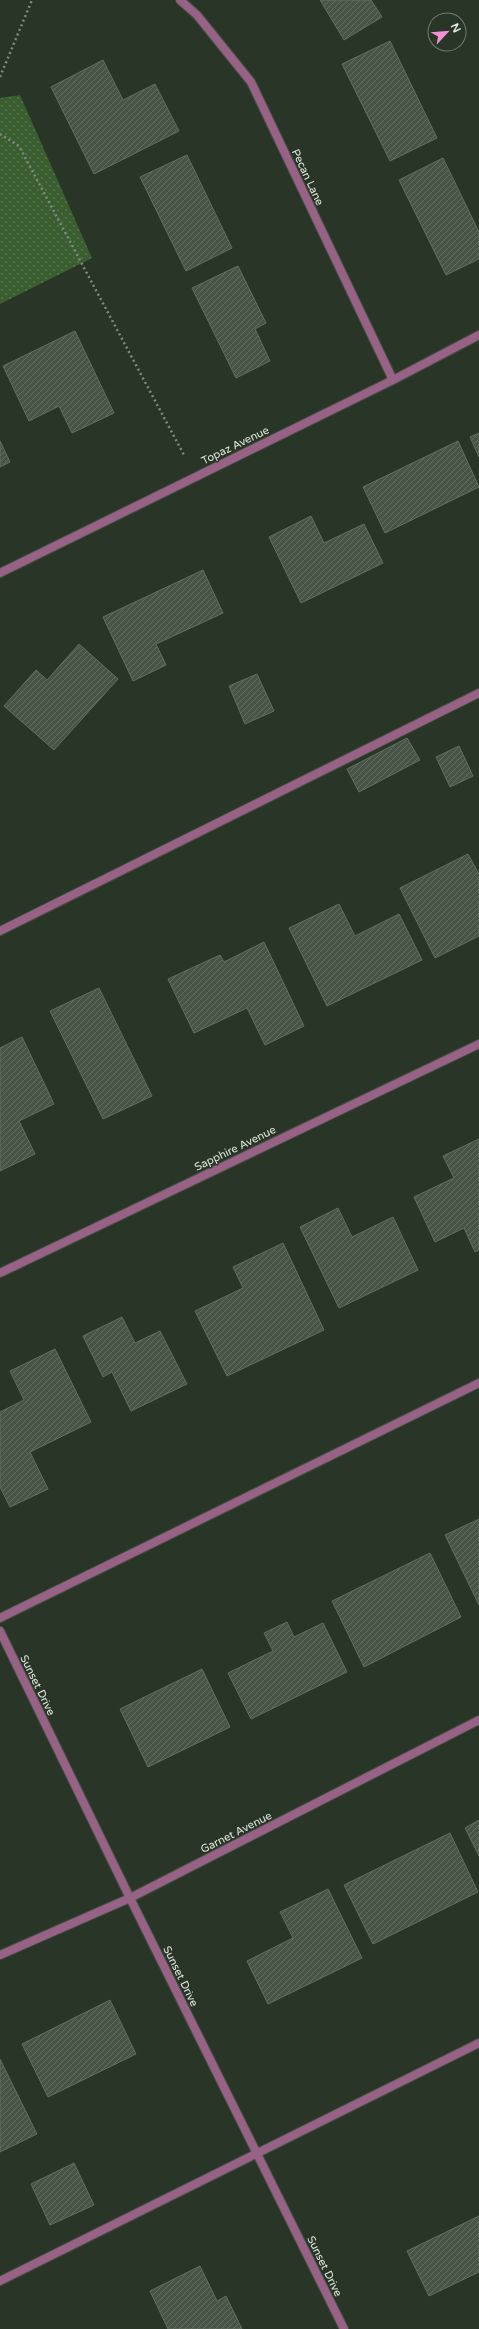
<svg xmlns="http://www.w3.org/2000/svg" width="479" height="2329" font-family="'Varela Round',sans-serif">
	<defs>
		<pattern id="park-dots" width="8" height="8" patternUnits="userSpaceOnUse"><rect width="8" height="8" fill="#3a5e30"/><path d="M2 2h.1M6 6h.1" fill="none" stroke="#56754e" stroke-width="1.8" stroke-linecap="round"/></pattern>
		<pattern id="building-hatch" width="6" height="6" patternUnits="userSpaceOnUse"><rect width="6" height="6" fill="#485445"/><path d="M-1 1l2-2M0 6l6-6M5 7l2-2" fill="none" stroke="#626d5f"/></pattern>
	</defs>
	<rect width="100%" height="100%" fill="#293526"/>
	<path fill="url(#park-dots)" d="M20,95L92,258L0,304V98Z"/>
	<path fill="url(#building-hatch)" stroke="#626f5f" d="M320,0H371L382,17L344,40Z
		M390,41L437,138L390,161L342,64Z
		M103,60L123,100L155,84L179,131L94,174L51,87Z
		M187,155L232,248L186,271L140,177Z
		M443,158L479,232V259L446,275L399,180Z
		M238,266L266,323L255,329L270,361L236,378L192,288Z
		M75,331L114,413L72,433L59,406L29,421L3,366Z
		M479,433V457L470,437Z
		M0,441L10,462L0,467Z
		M458,441L479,487L385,533L363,487Z
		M311,516L324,543L364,524L383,563L301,603L269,537Z
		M203,570L223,613L156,644L166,665L133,681L103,617Z
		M79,644L118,679L54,750L4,706L36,670L47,680Z
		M257,674L274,711L245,724L229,686Z
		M407,738L420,760L359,792L347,769Z
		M459,746L473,776L450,787L436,757Z
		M468,854L479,874V936L435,958L400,888Z
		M339,904L355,936L399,914L422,960L327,1006L289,928Z
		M264,942L304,1026L265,1045L247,1008L194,1033L168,979L220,955L224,962Z
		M99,988L152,1096L103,1119L50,1011Z
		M22,1037L54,1104L19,1121L35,1154L0,1171V1048Z
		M479,1139V1250L475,1252L464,1228L435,1242L414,1197L454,1178L443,1156Z
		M338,1208L352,1237L393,1217L418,1270L339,1308L300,1227Z
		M283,1243L324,1330L227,1376L195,1311L243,1288L233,1267Z
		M122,1317L135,1343L160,1331L187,1384L131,1411L112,1372L103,1377L83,1336Z
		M55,1349L91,1422L30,1452L48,1489L10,1507L0,1487V1412L24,1400L10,1371Z
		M479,1519V1605L445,1535Z
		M430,1553L461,1617L364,1667L332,1601Z
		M287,1622L294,1637L323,1623L347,1672L251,1719L228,1673L273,1651L264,1633Z
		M202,1669L230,1727L148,1767L120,1709Z
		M479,1820V1856L465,1828Z
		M450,1833L478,1892L373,1944L344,1885Z
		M328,1889L362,1958L268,2004L247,1961L293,1938L280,1912Z
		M110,2000L136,2054L48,2097L22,2044Z
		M0,2059L37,2134L0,2152Z
		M74,2163L94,2205L50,2225L31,2184Z
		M479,2216V2272L429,2296L407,2251Z
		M200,2266L217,2301L226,2296L242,2329H168L150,2291Z"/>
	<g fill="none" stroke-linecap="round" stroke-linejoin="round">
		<defs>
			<path id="lane" d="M0,931L479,693
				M0,1618L479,1383
				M0,2281L479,2043"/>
			<path id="street" d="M180,0L197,15L251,82L393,380
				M0,573L393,380L479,335
				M0,1273L479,1044
				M0,1631L130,1898L344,2329
				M0,1955L130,1898L479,1720"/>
		</defs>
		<use href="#lane" stroke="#465143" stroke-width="10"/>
		<use href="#street" stroke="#465143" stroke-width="10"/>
		<path stroke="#808a7d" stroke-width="2.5" stroke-dasharray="2 3" stroke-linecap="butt" d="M0,77L32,0
			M0,134L19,146L184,455"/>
		<use href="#lane" stroke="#976285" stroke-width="8"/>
		<use href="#street" stroke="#976285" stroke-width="8"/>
	</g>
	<g text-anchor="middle" stroke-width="3" stroke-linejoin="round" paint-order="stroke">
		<g font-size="11" fill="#dfe7dd" stroke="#293526">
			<text transform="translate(308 177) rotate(65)" y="4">Pecan Lane</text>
			<text transform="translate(235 445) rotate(-26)" y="4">Topaz Avenue</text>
			<text transform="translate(235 1148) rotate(-26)" y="4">Sapphire Avenue</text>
			<text transform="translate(38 1685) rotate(64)" y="4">Sunset Drive</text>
			<text transform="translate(236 1832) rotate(-27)" y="4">Garnet Avenue</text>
			<text transform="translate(181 1976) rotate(64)" y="4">Sunset Drive</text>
			<text transform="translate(325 2266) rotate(64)" y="4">Sunset Drive</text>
		</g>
	</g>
	<g transform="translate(447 32) rotate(64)"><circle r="19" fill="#293526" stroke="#727c6f"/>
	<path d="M0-3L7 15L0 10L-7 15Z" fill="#f491d4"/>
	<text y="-6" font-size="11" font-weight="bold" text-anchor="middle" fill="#dfe7dd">N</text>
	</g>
</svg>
